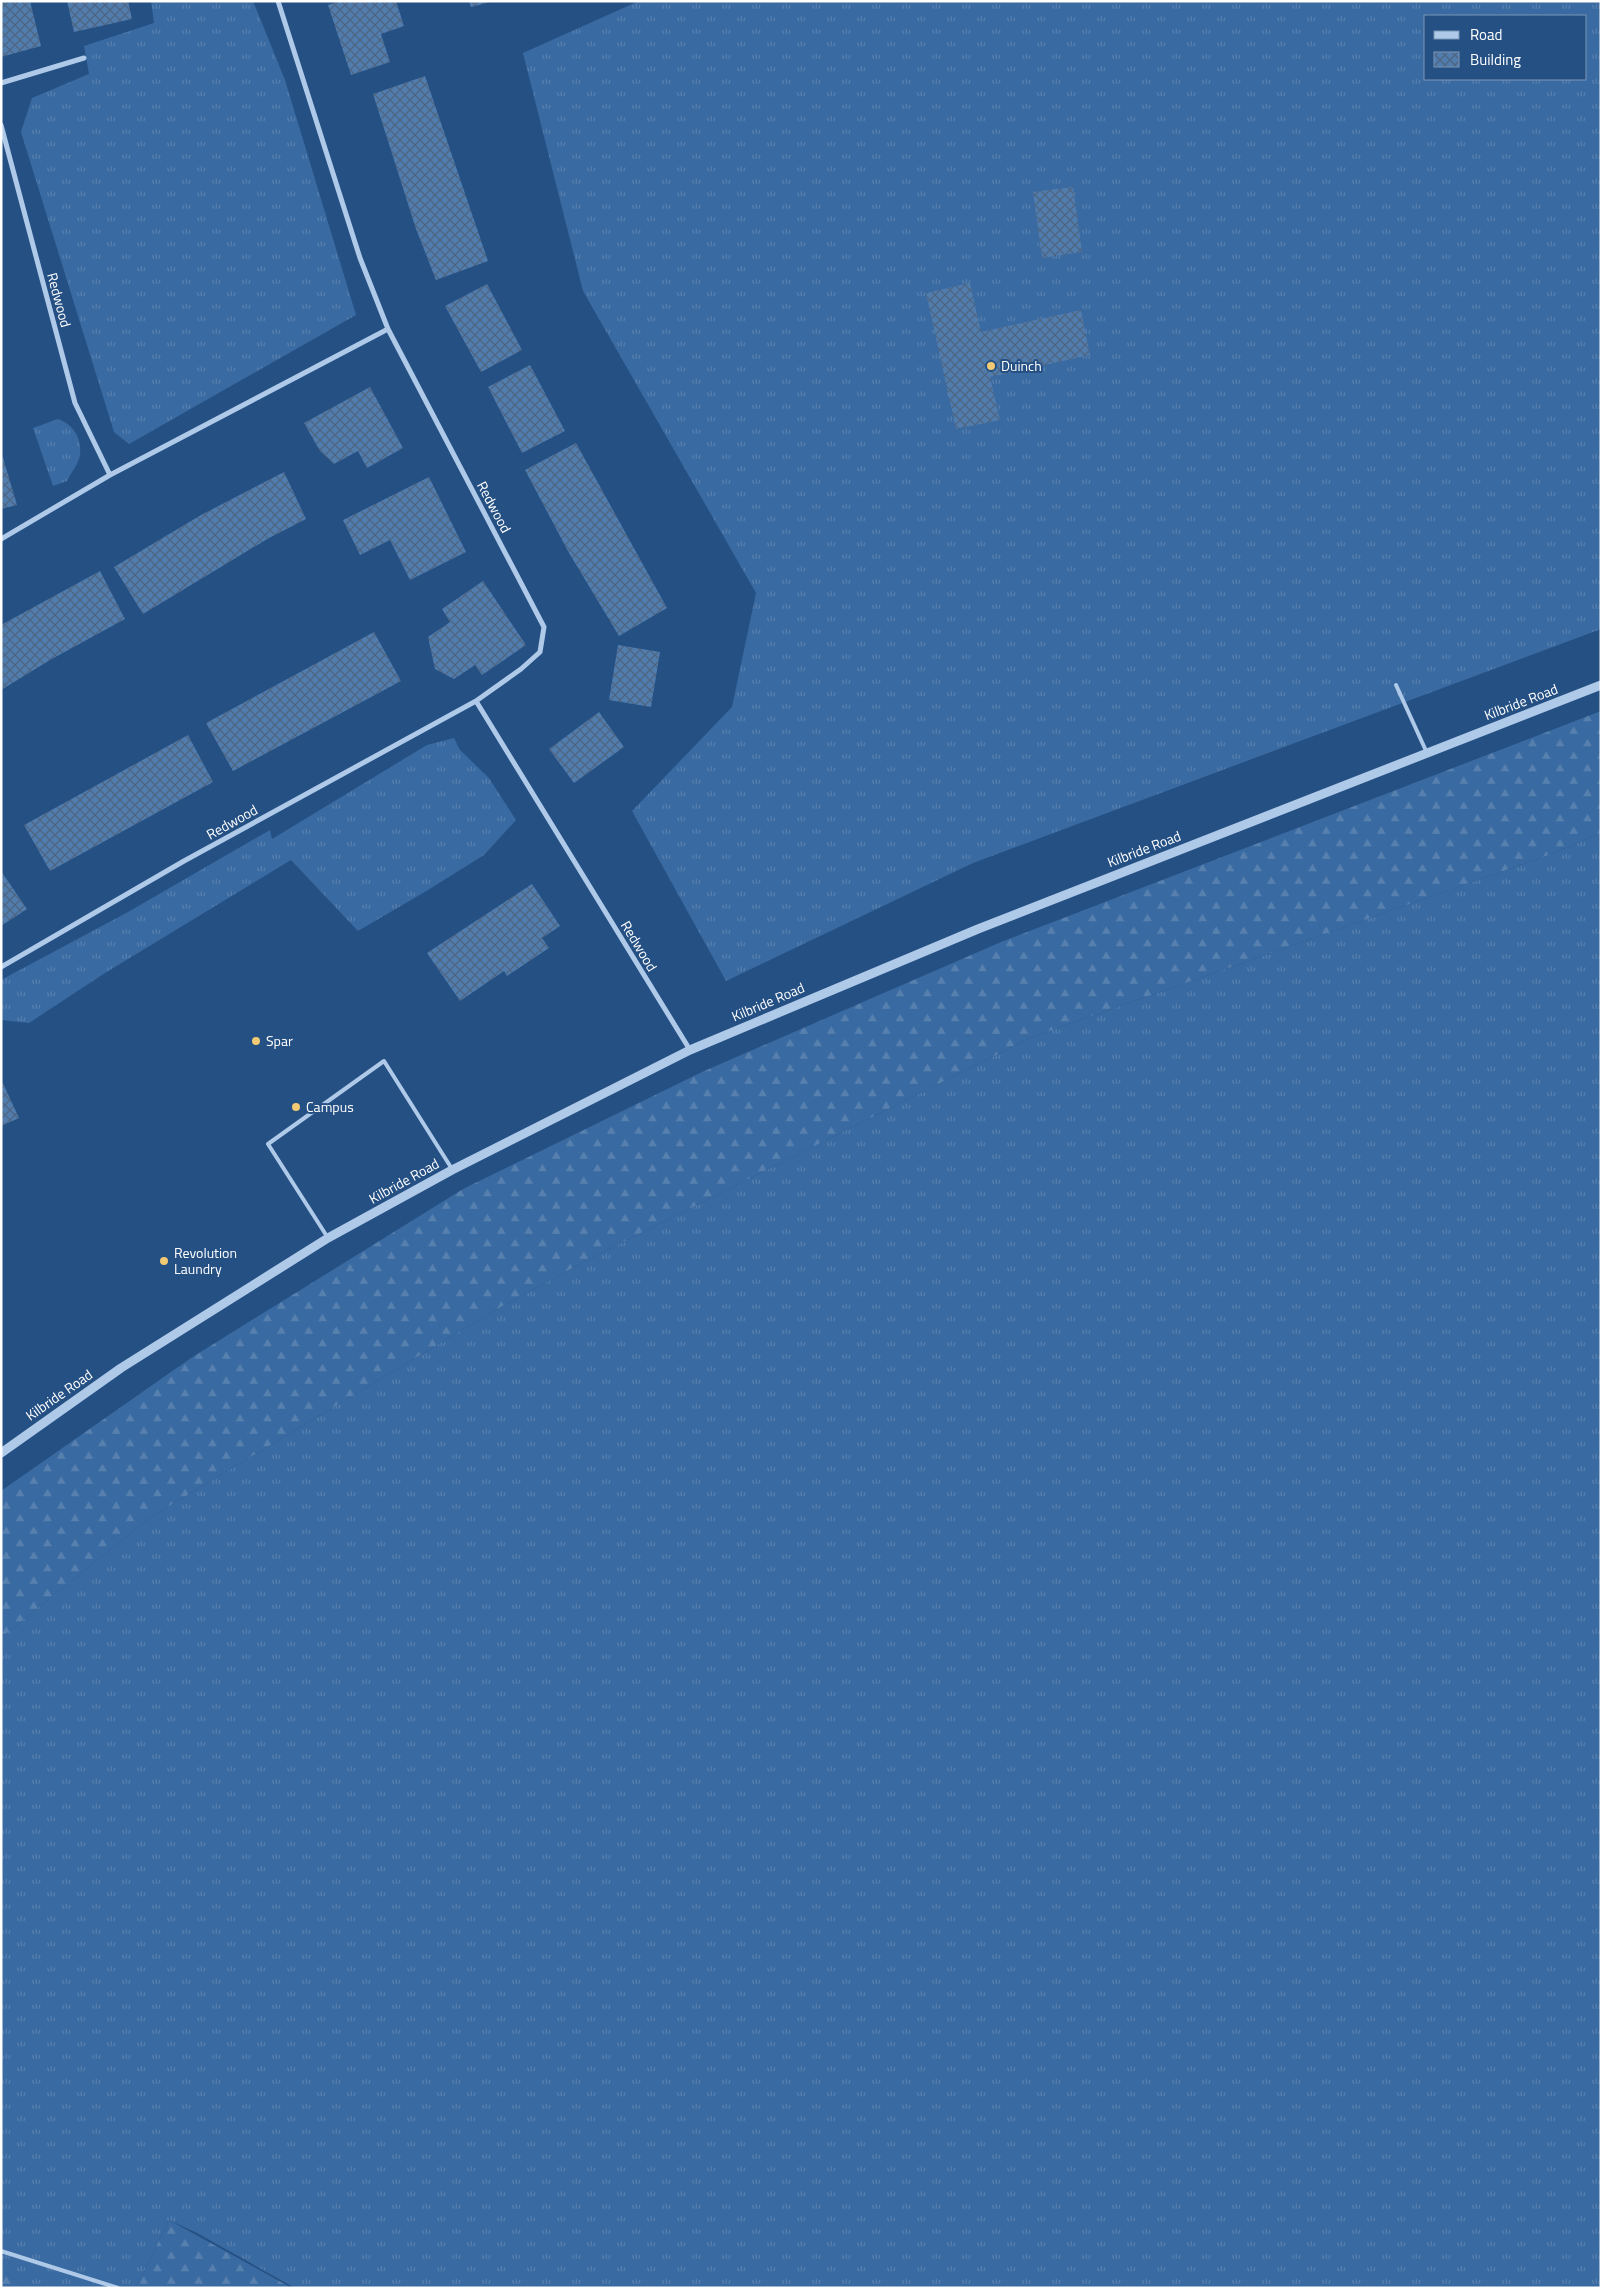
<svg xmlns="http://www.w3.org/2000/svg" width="1602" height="2289" font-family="'Titillium Web',sans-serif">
	<defs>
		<pattern id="grass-tufts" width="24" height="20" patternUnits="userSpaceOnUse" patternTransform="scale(1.25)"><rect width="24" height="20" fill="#396aa1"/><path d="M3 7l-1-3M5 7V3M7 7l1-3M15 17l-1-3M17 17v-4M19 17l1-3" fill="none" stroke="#5780af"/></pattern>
		<pattern id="forest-firs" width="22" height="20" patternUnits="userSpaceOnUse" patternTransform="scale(1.25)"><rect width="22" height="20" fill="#396aa1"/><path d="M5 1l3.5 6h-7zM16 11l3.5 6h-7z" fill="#5780af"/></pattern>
		<pattern id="building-cross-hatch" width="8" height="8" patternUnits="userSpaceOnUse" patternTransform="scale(1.25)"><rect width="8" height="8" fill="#517cae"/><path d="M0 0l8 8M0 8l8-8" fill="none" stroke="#4f6682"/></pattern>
	</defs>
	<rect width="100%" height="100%" fill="#255084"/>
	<path fill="url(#grass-tufts)" fill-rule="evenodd" d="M151,1H253L285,80L356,315L129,444L114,432L21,132L32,98L89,74L84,46L154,23Z
		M639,1H1601V629L973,863L726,981L632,811L732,707L756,593L583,291L523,53ZM1426,16H1586V79H1426Z
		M58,419C73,424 82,438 80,455C79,463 71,473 67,481L53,486L33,428Z
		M454,738L460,750L489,778L516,820L484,855L428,890L358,931L291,860L105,973L29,1023L1,1020V980L128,912L270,830L272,839L427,745Z
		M1601,833V2288H295L197,2233L169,2220L136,2288H24L1,2268V1638L151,1517L490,1313L591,1258L1032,1037L1546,856Z"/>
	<path fill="url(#forest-firs)" d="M1601,711V833L1546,856L1032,1037L591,1258L490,1313L151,1517L1,1638V1491L191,1358L463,1189L702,1072L1001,942Z
		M169,2220L292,2288H136Z
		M1,2268L24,2288H1Z"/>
	<path fill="url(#building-cross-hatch)" d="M1,1H30L41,46L1,57Z
		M67,1H128L132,19L74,32Z
		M341,1H396L404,26L381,34L390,62L351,75L328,5Z
		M469,1H490V2L471,7Z
		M425,76L488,261L436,280L416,229L373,94Z
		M1073,187L1082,252L1042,258L1033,192Z
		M970,283L981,332L1081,310L1090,355L990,377L1000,420L956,429L926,293Z
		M487,284L522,350L481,372L445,306Z
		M530,365L565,431L522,453L488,387Z
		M370,387L403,448L367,468L358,451L334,464L320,451L304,423Z
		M576,443L667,608L619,636L569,553L525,470Z
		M1,451L17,505L1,509Z
		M284,472L306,519L269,538L143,614L114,567L201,515Z
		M429,477L466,552L410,580L390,540L360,555L343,520Z
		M100,571L125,619L50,660L1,690V625Z
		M483,581L526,645L482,675L475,665L454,679L435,669L428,637L450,622L442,609Z
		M374,632L401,681L233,771L206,723Z
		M618,645L660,652L651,707L609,700Z
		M599,712L624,747L574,783L549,749Z
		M188,735L213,782L50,871L24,825Z
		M1,871L27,909L1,926Z
		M532,884L560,926L542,938L549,948L507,976L504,971L460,1001L427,953Z
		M1,1079L19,1118L1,1126Z"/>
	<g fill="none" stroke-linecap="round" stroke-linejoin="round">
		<path stroke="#afc9e8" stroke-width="4" d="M1396,685L1427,753
			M328,1238L268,1144L384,1061L452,1169
			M1,2251L118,2288"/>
		<path stroke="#afc9e8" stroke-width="5" d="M1,83L84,58
			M1,125L75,403L110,475
			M1,539L110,475L388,329
			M476,701L690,1050
			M1,967L184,861L476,701L521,669L540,652L544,627L388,329L360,258L278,1"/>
		<path stroke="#afc9e8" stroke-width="9" d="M1,1453L121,1368L328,1238L452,1170L690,1050L978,929L1601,685"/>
	</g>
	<g fill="#f1ca73" stroke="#255084" stroke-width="2">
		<circle cx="991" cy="366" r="5"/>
		<circle cx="256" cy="1041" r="5"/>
		<circle cx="296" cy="1107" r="5"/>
		<circle cx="164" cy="1261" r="5"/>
	</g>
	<g text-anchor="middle" stroke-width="4" stroke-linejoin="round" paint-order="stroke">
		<g font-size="14" fill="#fff" stroke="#255084">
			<text transform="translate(59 300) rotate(75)" y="5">Redwood</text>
			<text transform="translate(494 507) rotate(62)" y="5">Redwood</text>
			<text transform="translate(1521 702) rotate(-21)" y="5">Kilbride Road</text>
			<text transform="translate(232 822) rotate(-29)" y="5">Redwood</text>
			<text transform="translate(1144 849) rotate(-21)" y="5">Kilbride Road</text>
			<text transform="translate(639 946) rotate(59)" y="5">Redwood</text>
			<text transform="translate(768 1002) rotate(-23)" y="5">Kilbride Road</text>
			<text transform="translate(404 1181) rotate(-29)" y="5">Kilbride Road</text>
			<text transform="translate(59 1395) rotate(-35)" y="5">Kilbride Road</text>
		</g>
		<g font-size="14" fill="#fff" stroke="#255084" text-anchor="start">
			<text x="1001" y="371">Duinch</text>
			<text x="266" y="1046">Spar</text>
			<text x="306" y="1112">Campus</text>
			<text x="174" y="1258">Revolution<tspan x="174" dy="16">Laundry</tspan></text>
		</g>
	</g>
	<rect width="1602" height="2289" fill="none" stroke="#ffffff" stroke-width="5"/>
	<rect x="1424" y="15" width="162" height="65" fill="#255084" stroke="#7c96b5"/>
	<rect x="1434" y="31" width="25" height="8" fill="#afc9e8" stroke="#7c96b5"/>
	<text x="1470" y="40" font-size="15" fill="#ffffff">Road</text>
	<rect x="1434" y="52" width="25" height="15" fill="url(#building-cross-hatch)" stroke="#7c96b5"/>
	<text x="1470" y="65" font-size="15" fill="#ffffff">Building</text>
</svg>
